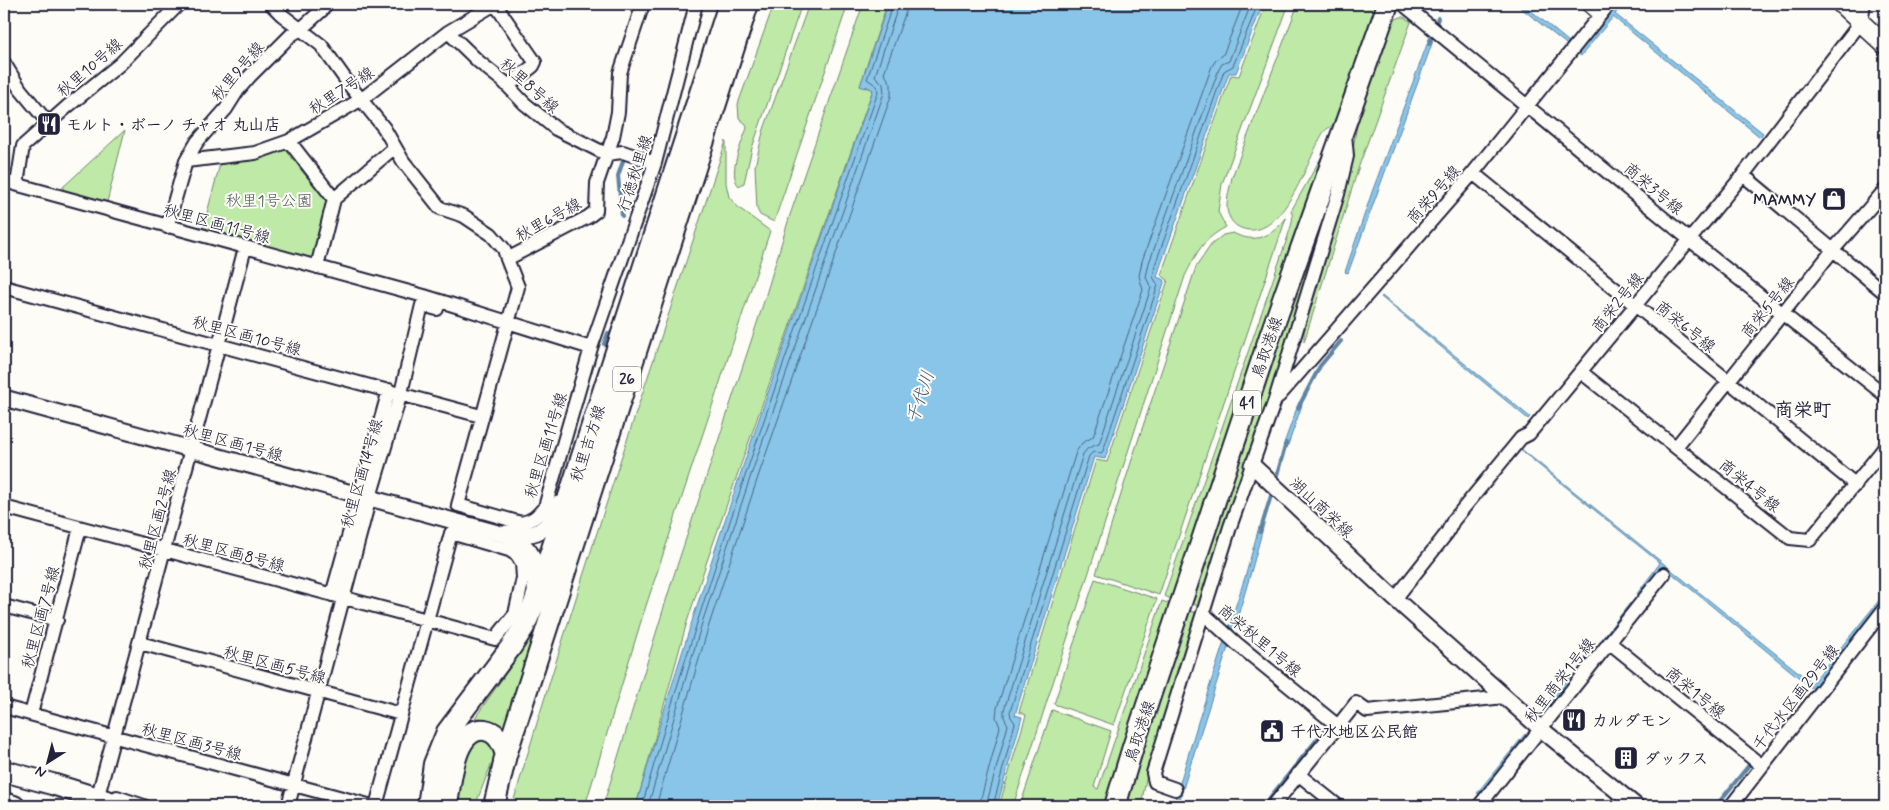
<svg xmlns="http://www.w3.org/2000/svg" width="1889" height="810" font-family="Mynerve,'Klee One',sans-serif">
	<rect width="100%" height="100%" fill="#fdfcf7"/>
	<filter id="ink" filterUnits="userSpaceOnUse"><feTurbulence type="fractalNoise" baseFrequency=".02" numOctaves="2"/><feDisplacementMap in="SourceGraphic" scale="10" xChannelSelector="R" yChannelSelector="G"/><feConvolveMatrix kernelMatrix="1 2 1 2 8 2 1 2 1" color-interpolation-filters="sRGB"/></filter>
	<g filter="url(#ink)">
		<path fill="#bee9a6" stroke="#708670" d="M774,4H802L752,148L744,183L739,186C727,174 742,142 747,128L746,124L739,118L738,104Z
			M809,4H848L774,222L760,215L757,209L755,166L763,132Z
			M863,4H887L860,86L873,89L707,561L687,622L636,806H603L672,581L761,311L790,215Z
			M1266,4H1289L1222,184L1218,212L1226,227C1202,240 1197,252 1185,276L1013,806H999L1026,715L1019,712L1096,460L1107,462L1168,280L1161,275L1231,75L1239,76Z
			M1298,4H1381L1335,124C1331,127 1325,129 1323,133C1308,159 1286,233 1249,230C1241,229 1234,226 1230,218C1223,207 1230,189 1232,177Z
			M1401,17H1404L1411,22L1359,166L1304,342V332L1351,160L1358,119L1390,21Z
			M125,130L107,202L63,190V187Z
			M726,141V183L729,197L739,208L770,231L642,618L585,806H512C578,583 653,362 726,141Z
			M288,148L301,170L328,202L315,254L308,259L262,246V244L203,228L220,164C243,161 267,159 288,148Z
			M1327,152L1174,600L1164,596L1288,236C1290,228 1295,218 1291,211L1323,154Z
			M1340,152L1336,185L1289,338L1199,606L1187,603Z
			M1286,218L1159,595L1096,574L1134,453L1196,267L1211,245L1223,235L1233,233C1254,244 1272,237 1286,218Z
			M1095,579L1157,599L1114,725L1054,704Z
			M1162,601L1173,605L1109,806H1020L1052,710L1111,731L1094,787L1098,789Z
			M543,608L506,729C496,722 488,718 475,718L531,637Z
			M1185,609L1196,613L1147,774L1141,806H1129V799L1134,772Z
			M474,738H488L495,750L494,757L475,806H453L456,774Z"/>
		<path fill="#88c5e8" stroke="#5f84a3" d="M888,4H1263L1236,73H1229L1160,267L1157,277L1165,280L1105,459L1094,457L1015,715L1022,717L997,806H636C705,564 791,328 873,90L866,86L865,88L860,86Z
			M1516,4H1523L1580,51L1618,4H1623L1615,14L1763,133L1760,137L1613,17L1581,56Z
			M1429,39L1433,41L1348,273L1345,272L1372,192Z
			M1382,296L1530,417L1528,419L1381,297Z
			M1299,402L1302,405L1287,448L1283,446Z
			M1520,448L1812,683L1885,593V602L1814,690L1663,566L1639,597L1636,595L1660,563L1519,449Z
			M1259,527L1263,528C1239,622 1205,713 1178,806H1173L1198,722L1246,574Z
			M1630,603L1632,606L1604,642L1601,640Z
			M1571,674L1574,677L1546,711L1542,708Z
			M1525,734L1527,736L1480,794L1477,793Z"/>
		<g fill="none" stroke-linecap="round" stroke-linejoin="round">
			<path stroke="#4b6380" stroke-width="1" d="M642,806C710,565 796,329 878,92L877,86L867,79L893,4
				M648,806L702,623L752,472L884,93L883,84L875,76L899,4
				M656,806L709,625L759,474L891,96V84L884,73L906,11V4
				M979,806L1000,727L996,717L997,708L1076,452L1082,443L1093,437L1143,290L1139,276L1142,261L1212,66L1216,60L1223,55L1243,4
				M986,806L1008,725L1004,717V710L1083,454L1088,448L1099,444L1151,288L1146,277L1149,263L1219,69L1222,64L1229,61L1251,4
				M993,806L1015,723L1011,717L1010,712L1089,456L1093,452L1101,453L1103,451L1158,285L1153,277L1155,265L1224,71L1233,66L1258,4"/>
			<path stroke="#5f84a3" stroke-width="4" d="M1429,44L1438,18
				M622,216L618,176L623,161
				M604,344L608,333
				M1298,408L1320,366L1341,341
				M1275,482L1286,443
				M1260,532L1273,489
				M1582,664L1592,652
				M1263,806L1327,727
				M1716,806L1749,765"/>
			<defs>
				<path id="minor" d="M271,4L282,15L321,45L351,87L384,128L403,161L440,208L464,216L491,234L504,249L507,259L588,217L596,211L597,183L613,137L618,112L620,73L643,4
					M495,4L535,62L533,66L508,86
					M1403,4L1690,240L1885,395
					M1587,4L1600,15
					M448,32L479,62L503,81L524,103L556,129L606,154L623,152L655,163
					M4,63L20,89L49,124
					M289,141L334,199
					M186,161L255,153L289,141L362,99L448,32L495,4
					M1473,173L1856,485
					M1743,175L1885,293
					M4,181L424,296L591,348L545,507C537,516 533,521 521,523L458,505L518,287L507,259
					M17,184L23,146L68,106L120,64L179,4
					M167,227L186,161L197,142L226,109L238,90L250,76L291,35L301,29L322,10L326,4
					M317,267L334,199L395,147
					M4,287L481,416
					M591,348L655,163L696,4
					M1581,372L1790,538L1810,540L1885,447
					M1279,396L1473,173L1609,4
					M1676,447L1833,250L1885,190
					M4,507L427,620L495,639L515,614L523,578L522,563L517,555L509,550L451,533C426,624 401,715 376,806
					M332,595L389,390
					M1395,599L1447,533L1453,521L1521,438L1529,434L1743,175L1861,22L1864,4
					M4,606L57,620
					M140,643L401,714
					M1610,643L1762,766
					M4,707L372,806
					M31,714L80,528
					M1338,726L1356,703L1367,711L1505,697
					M1298,774L1338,806
					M1175,789L1155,782L1153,773L1203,613
					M117,797L144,806
					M96,803L245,248
					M288,806L370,497L401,393L422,305L437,309
					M1273,806L1338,726L1236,643L1203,613L1230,527L1275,400L1338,194L1347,156L1345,134
					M1479,806L1664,574
					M1731,806L1885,608"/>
				<path id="tertiary" d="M4,398L505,535C535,547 536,559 535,589
					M1252,465L1395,599L1541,729L1636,806
					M507,533C537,538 547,532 558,504"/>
				<path id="secondary" d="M1841,4L1885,45"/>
				<path id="primary" d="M4,771L52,784L123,806
					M428,806L434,764L447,732L511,647L524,627L534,604L729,4
					M447,806C450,786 454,726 485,730C498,732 503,744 506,755L504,761
					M494,806L506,755L748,4
					M1115,806L1133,747L1271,333L1388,4"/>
				<path id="trunk" d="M4,803L14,806"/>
			</defs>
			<use href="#minor" stroke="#22223b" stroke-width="16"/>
			<use href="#tertiary" stroke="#22223b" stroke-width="19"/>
			<use href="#secondary" stroke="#22223b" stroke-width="21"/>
			<use href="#primary" stroke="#22223b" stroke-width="24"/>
			<use href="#trunk" stroke="#22223b" stroke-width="24"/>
			<use href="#minor" stroke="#fdfcf7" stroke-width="12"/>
			<use href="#tertiary" stroke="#fdfcf7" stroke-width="15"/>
			<use href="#secondary" stroke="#fdfcf7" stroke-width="18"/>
			<use href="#primary" stroke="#fdfcf7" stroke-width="20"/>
			<use href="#trunk" stroke="#fdfcf7" stroke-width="20"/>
		</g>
	</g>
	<defs>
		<symbol id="restaurant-square" viewBox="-11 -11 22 22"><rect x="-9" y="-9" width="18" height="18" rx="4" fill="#22223b" stroke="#fdfcf7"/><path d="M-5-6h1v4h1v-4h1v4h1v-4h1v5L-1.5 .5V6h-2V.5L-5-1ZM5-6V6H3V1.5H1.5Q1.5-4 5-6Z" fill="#fff"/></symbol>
		<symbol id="shop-square" viewBox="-11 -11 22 22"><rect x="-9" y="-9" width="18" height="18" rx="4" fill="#22223b" stroke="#fdfcf7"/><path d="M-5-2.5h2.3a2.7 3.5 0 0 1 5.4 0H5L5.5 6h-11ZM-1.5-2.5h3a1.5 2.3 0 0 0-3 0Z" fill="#fff"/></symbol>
		<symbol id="civic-square" viewBox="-11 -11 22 22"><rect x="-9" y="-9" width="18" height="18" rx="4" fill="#22223b" stroke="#fdfcf7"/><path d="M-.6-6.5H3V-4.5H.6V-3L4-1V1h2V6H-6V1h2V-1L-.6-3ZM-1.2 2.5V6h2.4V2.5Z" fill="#fff"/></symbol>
		<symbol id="building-square" viewBox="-11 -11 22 22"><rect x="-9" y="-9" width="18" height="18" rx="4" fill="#22223b" stroke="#fdfcf7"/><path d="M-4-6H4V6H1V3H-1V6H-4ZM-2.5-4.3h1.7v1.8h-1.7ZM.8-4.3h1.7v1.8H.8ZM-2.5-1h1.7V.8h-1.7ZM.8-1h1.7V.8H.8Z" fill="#fff"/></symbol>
	</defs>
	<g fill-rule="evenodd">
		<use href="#restaurant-square" x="35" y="110" width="28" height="28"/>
		<use href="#shop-square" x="1820" y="185" width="28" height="28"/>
		<use href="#restaurant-square" x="1560" y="706" width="28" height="28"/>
		<use href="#civic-square" x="1258" y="717" width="28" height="28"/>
		<use href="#building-square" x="1612" y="744" width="28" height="28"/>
	</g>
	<g text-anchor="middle" stroke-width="4" stroke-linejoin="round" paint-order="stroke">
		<g fill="#fdfcf7" stroke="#646373" stroke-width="1">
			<rect x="613" y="366.5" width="28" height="25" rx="4"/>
			<rect x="1233" y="390.5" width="28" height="25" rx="4"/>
		</g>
		<g font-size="15" font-weight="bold" fill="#22223b">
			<text x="627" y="384">26</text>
			<text x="1247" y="408">41</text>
		</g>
		<g font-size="16" fill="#22223b" stroke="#fdfcf7">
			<text transform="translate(89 67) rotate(-41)" y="6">秋里10号線</text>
			<text transform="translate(237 71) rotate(-50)" y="6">秋里9号線</text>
			<text transform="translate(530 85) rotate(42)" y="6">秋里8号線</text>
			<text transform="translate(341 90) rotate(-33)" y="6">秋里7号線</text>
			<text transform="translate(634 173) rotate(-72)" y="6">行徳秋里線</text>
			<text transform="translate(1654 188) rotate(40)" y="6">商栄3号線</text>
			<text transform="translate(1433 194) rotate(-49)" y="6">商栄9号線</text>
			<text transform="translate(548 219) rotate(-29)" y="6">秋里6号線</text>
			<text transform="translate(217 223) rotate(15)" y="6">秋里区画11号線</text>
			<text transform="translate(1617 302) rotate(-51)" y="6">商栄2号線</text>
			<text transform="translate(1767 307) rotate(-51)" y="6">商栄5号線</text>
			<text transform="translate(1686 326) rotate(39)" y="6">商栄6号線</text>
			<text transform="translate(247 335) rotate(15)" y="6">秋里区画10号線</text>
			<text transform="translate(1266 347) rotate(-71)" y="6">鳥取港線</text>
			<text transform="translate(233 442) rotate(15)" y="6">秋里区画1号線</text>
			<text transform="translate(587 443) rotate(-72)" y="6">秋里吉方線</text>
			<text transform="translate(545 445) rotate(-73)" y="6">秋里区画11号線</text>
			<text transform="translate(361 473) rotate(-74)" y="6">秋里区画14号線</text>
			<text transform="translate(1750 485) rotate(39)" y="6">商栄4号線</text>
			<text transform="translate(1322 507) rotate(43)" y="6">湖山商栄線</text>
			<text transform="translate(157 519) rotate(-75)" y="6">秋里区画2号線</text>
			<text transform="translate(234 552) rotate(15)" y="6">秋里区画8号線</text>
			<text transform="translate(40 617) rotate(-75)" y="6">秋里区画7号線</text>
			<text transform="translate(1260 640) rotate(40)" y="6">商栄秋里1号線</text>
			<text transform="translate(275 664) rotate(15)" y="6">秋里区画5号線</text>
			<text transform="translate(1559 680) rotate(-52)" y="6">秋里商栄1号線</text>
			<text transform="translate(1696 692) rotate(39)" y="6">商栄1号線</text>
			<text transform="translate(1795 697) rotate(-52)" y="6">千代水区画29号線</text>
			<text transform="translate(1139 731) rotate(-72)" y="6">鳥取港線</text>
			<text transform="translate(192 741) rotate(15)" y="6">秋里区画3号線</text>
		</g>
		<g font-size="16" font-weight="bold" fill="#22223b" stroke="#fdfcf7" text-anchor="start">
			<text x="66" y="130">モルト・ボーノ チャオ 丸山店</text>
			<text x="1816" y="205" text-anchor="end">MAMMY</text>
			<text x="1592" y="726">カルダモン</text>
			<text x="1290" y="737">千代水地区公民館</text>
			<text x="1644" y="764">ダックス</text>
		</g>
		<g font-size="16" fill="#515e5b" stroke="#fdfcf7">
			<text x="269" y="206">秋里1号公園</text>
		</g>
		<g font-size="18" font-style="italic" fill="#465b78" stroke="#fdfcf7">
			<text transform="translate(920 397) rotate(-72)" y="6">千代川</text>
		</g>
		<g font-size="19" font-weight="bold" fill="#22223b" stroke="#fdfcf7">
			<text x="1803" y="416">商栄町</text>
		</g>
	</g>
	<rect width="1889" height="810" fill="none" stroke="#fdfcf7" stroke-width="20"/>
	<rect x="10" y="10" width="1869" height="790" fill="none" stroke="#22223b" stroke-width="2" filter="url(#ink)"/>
	<g transform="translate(48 762) rotate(216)" stroke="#fdfcf7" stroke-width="4" paint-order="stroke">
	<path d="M0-4L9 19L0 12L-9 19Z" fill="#22223b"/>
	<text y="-8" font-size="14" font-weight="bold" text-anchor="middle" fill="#22223b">N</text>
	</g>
</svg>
